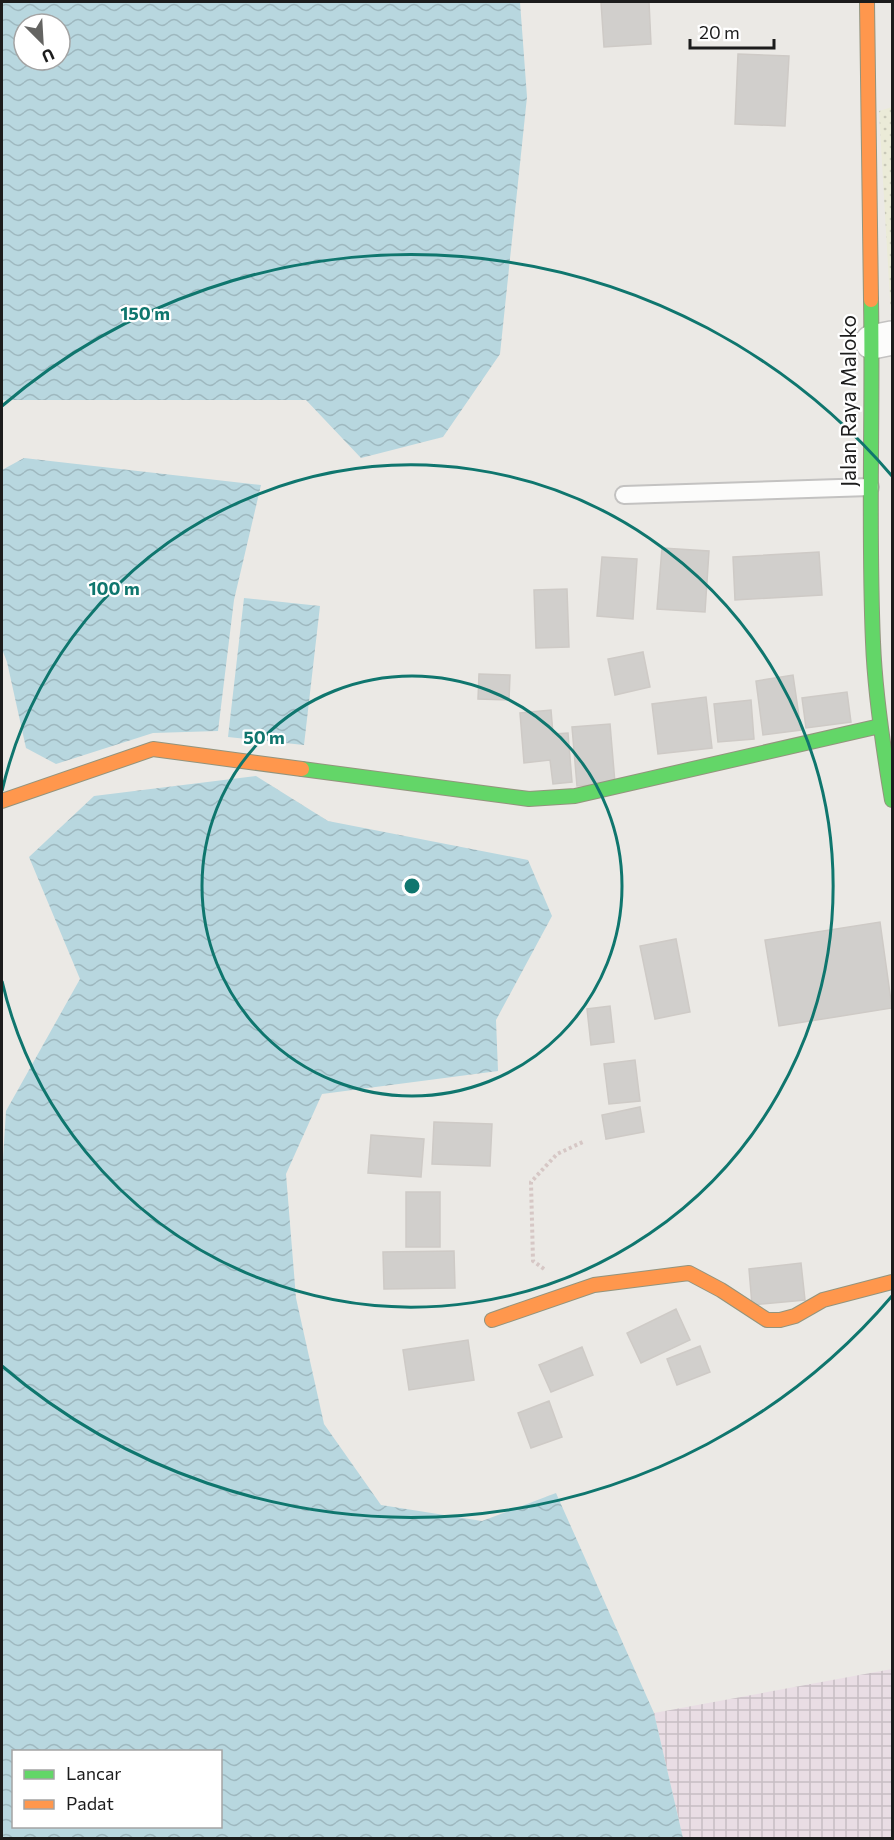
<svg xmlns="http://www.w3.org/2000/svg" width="894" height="1840" font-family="Commissioner,sans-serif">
	<defs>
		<pattern id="industrial-grid" width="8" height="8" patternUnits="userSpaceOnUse" patternTransform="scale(1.5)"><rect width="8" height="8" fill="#e9dde4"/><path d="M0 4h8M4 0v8" fill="none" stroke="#c7bdc3"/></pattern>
		<pattern id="farmland-dots" width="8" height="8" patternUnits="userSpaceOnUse" patternTransform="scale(1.5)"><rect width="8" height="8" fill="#ebebd8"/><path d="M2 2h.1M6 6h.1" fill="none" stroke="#c9c9b9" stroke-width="1.8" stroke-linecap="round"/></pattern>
		<pattern id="water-waves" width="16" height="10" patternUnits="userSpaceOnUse" patternTransform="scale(1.5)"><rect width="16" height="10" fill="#b8d7df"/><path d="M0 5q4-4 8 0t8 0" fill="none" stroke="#9eb8bf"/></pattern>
	</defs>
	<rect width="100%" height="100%" fill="#ebe9e5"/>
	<path fill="url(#industrial-grid)" d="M892,1669V1838H683L654,1713Z"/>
	<path fill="url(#farmland-dots)" d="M892,107V316L891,317L879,111Z"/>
	<path fill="url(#water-waves)" fill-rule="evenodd" d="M2,2H520L527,97L500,354L443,437L361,458L306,400H2ZM24,24H60V60H24Z
		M24,458L261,485L234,600L218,731L153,733L56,764L26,748L7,662L2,649V470Z
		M244,598L320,606L304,745L228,737Z
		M256,776L328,821L528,860L552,916L496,1020L498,1071L322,1094L286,1174L296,1298L324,1424L381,1505L482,1521L556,1493L654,1713L683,1838H2V1174L6,1111L80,979L29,857L94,796ZM14,1752H220V1826H14Z"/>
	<path fill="#d1cfcc" stroke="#cecac6" stroke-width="1.5" d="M601,2H649L651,44L604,47Z
		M738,54L789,56L785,126L735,124Z
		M662,548L709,551L705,612L657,609Z
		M819,552L822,595L735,600L733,557Z
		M602,557L637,559L633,619L597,616Z
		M567,589L569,647L536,648L534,590Z
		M643,652L650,687L615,695L608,659Z
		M479,674L510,675L509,700L478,699Z
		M793,675L801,730L763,735L756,681Z
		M847,692L851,722L806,728L802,698Z
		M706,697L712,748L658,754L652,704Z
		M751,700L754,739L718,742L714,704Z
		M551,710L553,734L568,733L572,782L553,784L550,760L524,763L520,713Z
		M610,724L615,783L577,786L572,727Z
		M880,922L892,1008L779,1026L765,940Z
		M676,939L690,1012L655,1019L640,946Z
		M610,1006L614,1042L591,1045L587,1009Z
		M635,1060L640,1101L609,1104L604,1064Z
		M640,1107L644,1132L606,1139L602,1115Z
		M434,1122L492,1124L490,1166L432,1164Z
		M371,1135L424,1139L421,1177L368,1173Z
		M406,1192H440V1247H406Z
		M454,1251L455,1288L384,1289L383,1252Z
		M801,1263L805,1300L752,1305L749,1269Z
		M676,1309L690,1340L641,1363L627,1333Z
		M468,1340L474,1380L409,1390L403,1350Z
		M700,1346L710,1372L677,1385L667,1359Z
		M582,1347L593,1375L551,1392L539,1365Z
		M549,1401L562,1437L531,1448L518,1413Z"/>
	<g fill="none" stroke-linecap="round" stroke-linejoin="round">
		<defs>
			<path id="lane" d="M624,495L870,487"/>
			<path id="street" d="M872,342L892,338"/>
			<path id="fast" d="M871,300C873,414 868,528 873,642C875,695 883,747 892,800
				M302,769L529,799L575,796L880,726"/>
			<path id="slow" d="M867,2L871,300
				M2,801L153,749L302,769
				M492,1320L594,1285L689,1273L721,1290L767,1320H780L795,1316L823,1300L892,1282"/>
		</defs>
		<use href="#lane" stroke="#c3c2c1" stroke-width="20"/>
		<use href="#street" stroke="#c3c2c1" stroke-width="36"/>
		<use href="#fast" stroke="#93947d" stroke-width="16"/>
		<use href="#slow" stroke="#93947d" stroke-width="16"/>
		<path stroke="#d6c7c5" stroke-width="4" stroke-dasharray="3 3" stroke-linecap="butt" d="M544,1269L533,1261L531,1182L557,1154L585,1141"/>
		<use href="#lane" stroke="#fcfcfb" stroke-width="16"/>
		<use href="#street" stroke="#fcfcfb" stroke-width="33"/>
		<use href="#fast" stroke="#63d668" stroke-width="14"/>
		<use href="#slow" stroke="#ff974d" stroke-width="14"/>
	</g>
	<g fill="none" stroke="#0f766e" stroke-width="3">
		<circle cx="412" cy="886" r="210"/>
		<path d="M2 791A421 421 0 1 1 2 981"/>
		<path d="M892 1296A631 631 0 0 1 2 1366M2 406A631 631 0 0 1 892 476"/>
	</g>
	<g text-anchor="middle" stroke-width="4.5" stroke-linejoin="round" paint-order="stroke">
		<g font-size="21" fill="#1c1c1c" stroke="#fff">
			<text transform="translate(849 401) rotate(-90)" y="7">Jalan Raya Maloko</text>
		</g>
	</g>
	<circle cx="412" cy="886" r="9" fill="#0f766e" stroke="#fff" stroke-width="3"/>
	<g font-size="18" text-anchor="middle" font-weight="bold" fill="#0f766e" stroke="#fff" stroke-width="4.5" stroke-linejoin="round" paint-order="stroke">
		<text x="145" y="320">150 m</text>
		<text x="114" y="595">100 m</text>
		<text x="264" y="744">50 m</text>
	</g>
	<rect width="894" height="1840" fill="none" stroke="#1c1c1c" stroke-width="6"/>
	<rect x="12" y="1750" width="210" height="78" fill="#ffffff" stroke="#a4a4a4" stroke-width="1.5"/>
	<rect x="24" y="1770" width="30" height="9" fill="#63d668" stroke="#a4a4a4" stroke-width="1.5"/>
	<text x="66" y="1780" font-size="18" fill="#1c1c1c">Lancar</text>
	<rect x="24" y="1800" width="30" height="9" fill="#ff974d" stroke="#a4a4a4" stroke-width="1.5"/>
	<text x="66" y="1810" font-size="18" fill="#1c1c1c">Padat</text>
	<g transform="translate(42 42) rotate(156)"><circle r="28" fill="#ffffff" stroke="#a4a4a4" stroke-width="1.5"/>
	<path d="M0-4.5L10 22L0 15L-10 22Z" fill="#646462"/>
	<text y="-9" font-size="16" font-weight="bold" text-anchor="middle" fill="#1c1c1c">U</text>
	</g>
	<path d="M690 39v9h84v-9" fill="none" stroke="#1c1c1c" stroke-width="3"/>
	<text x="699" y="39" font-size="18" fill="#1c1c1c" stroke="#ffffff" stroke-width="4.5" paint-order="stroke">20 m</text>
</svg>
